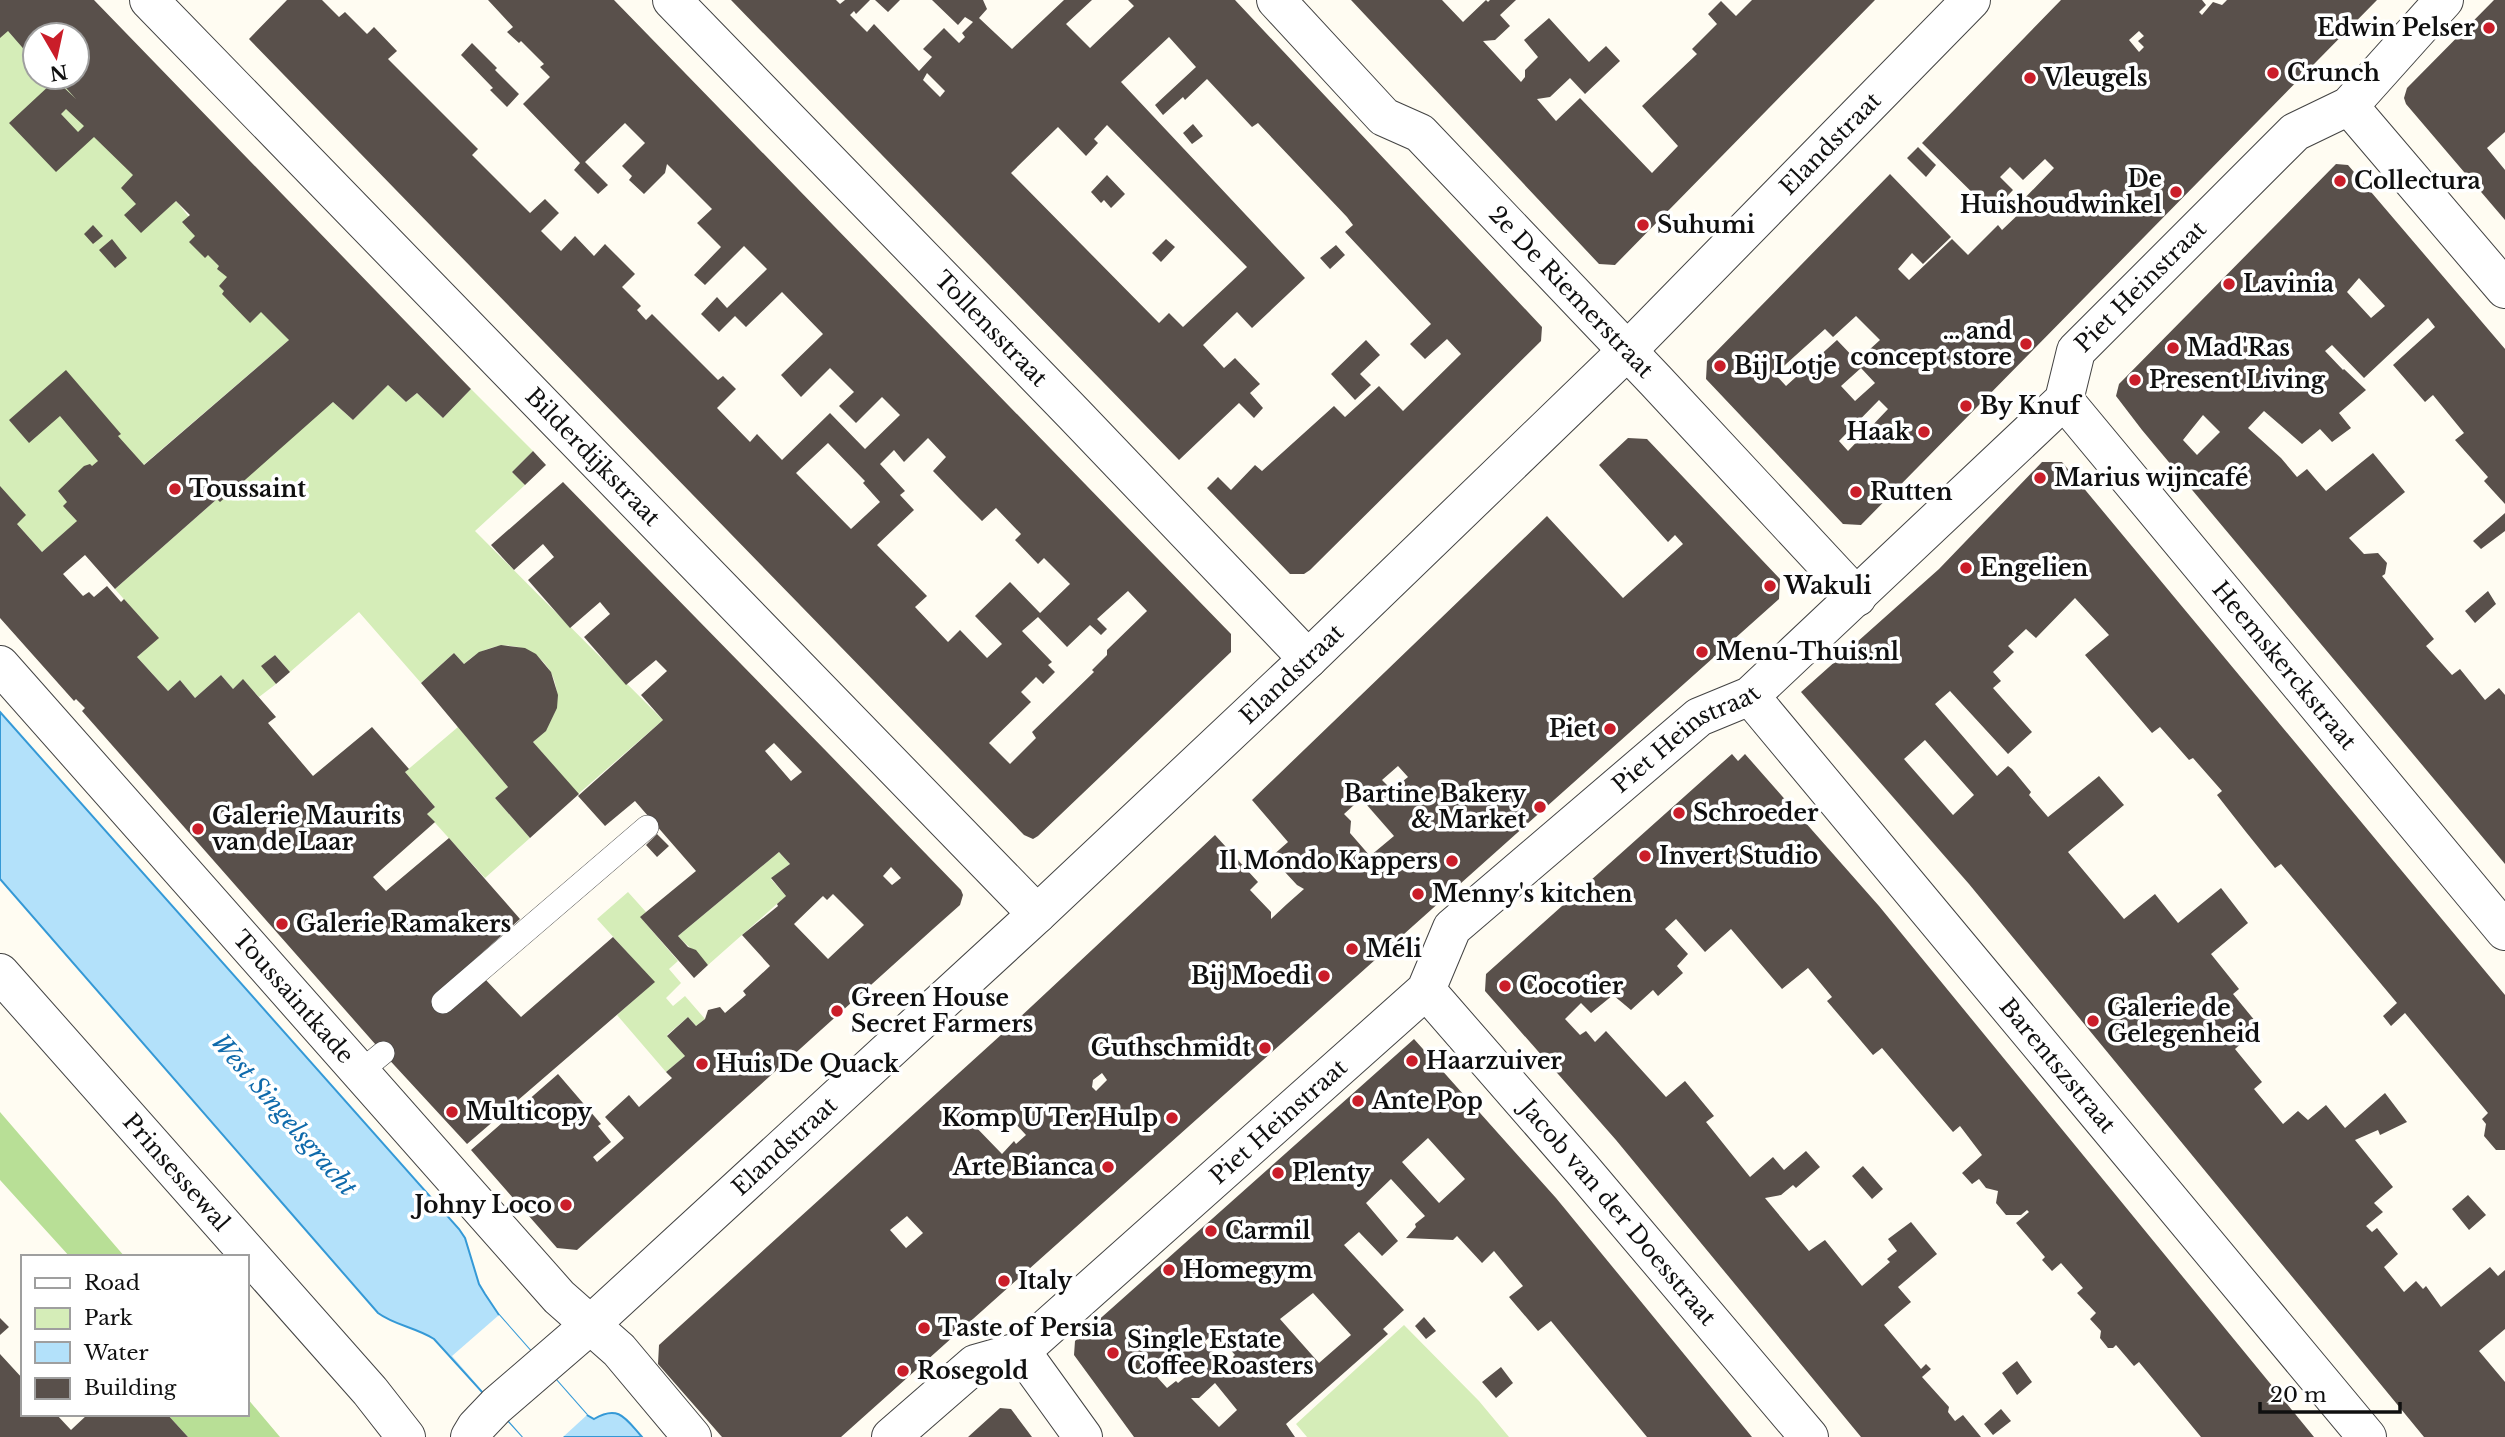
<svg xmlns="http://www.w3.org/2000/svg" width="2505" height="1437" font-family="'Libre Baskerville',serif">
	<rect width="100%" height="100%" fill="#fffcf2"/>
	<path fill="#d5edb8" d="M0,30L8,31L35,55V77H57L176,201L289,340L42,552L0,505Z
		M388,385L406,402L417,393L443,418L471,389L533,451L512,472L525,485L475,531L663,720L577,795L533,742C595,690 524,609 464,664L454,653L421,683L359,612L290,672L275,655L262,666L276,684L259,697L243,680L233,689L221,675L195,698L180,680L168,691L137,657L158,638L115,589L217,499L333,402L353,420Z
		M458,727L508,787L495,798L530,838L485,878L427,814L435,807L405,772Z
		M779,852L790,864L771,879L786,896L708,965C699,954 688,947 678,936Z
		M628,892L646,912L641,918L678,961L669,969L681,983L666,998L673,1006L685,996L705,1019L696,1026L688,1017L667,1035L685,1056L666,1072L617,1015L654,982L597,919Z
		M1404,1325L1479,1401L1509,1437H1307L1296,1424Z"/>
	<path fill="#b8df96" d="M0,1112L125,1257H70L0,1180Z
		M247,1398L280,1437H188L167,1414H247Z"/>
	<path fill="#b3e1fa" stroke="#3599d6" stroke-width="2" d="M0,712L459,1229L465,1238L479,1284L485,1294L499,1315L587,1415L594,1419C619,1404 626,1419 642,1437H523L434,1339C417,1328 394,1325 378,1313L0,879Z"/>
	<path fill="#fffcf2" d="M499,1315L587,1415L563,1437H523L452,1356Z"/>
	<path fill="#59504b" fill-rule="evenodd" d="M0,0H94L471,389L443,418L417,393L406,402L388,385L353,420L333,402L220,502L217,499L115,589L85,555L63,574L83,596L89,592L94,597L107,586L121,602L124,599L159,638L137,657L168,691L180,680L195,698L221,675L233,689L243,679L276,717L268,723L313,776L372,727L409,769L405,772L435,807L427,814L435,822L373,877L386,891L449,838L520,919L436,994L485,979L521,1017L613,937L655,982L467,1144L383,1053L82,711L85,708L76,699L74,701L0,618V486L26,515L17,524L42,552L77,521L63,506L67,502L58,491L84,466L90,464L92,466L98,461L60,416L29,443L9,420L66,370L121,434L118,436L144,465L289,340L261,312L250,323L222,294L224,291L219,286L227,277L217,269L219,266L208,255L205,258L189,242L195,236L182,222L190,215L176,201L141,233L124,215L136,204L121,188L133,175L94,137L56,172L9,123L52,83L58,82L76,99L56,77H77V35H35V62L8,31L0,38ZM66,109L84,126L78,132L61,114Z
		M287,0H322L339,17L345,12L367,34L374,27L397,51L388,59L478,149L472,155L530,213L545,199L559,213L541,231L561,251L575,236L594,256L605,244L635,274L622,287L641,306L637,310L646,320L652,314L718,380L723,376L736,389L717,408L750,442L757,434L782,460L830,413L865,449L900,415L882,397L856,423L839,406L854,392L830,368L801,397L781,375L823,334L782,292L746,327L735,316L719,332L701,314L717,297L727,308L767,269L744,246L705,285L694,275L721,247L697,223L712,209L667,164L665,173L644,194L629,180L632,176L622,166L645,143L625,123L585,162L608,185L598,194L574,170L580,163L523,104L550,77L540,67L544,64L521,41L519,43L507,32L513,27L488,0H614L1231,634V652L1038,836L1033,839L1024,835L249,39ZM928,438L946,457L933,471L959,498L982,521L996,508L1021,534L1015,540L1038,564L1044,558L1070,584L1040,613L1010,582L975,616L1002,644L987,658L960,630L948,642L915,607L927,596L877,545L914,510L900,495L905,491L880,464L894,450L904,462ZM828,443L863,479L865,481L863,483L880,502L851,529L796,473ZM1128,591L1147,611L1107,650V655L1092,670L1094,672L1032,732L1036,738L1010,764L989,743L1031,702L1021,692L1036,677L1043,684L1055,672L1048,665L1052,662L1022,631L1038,617L1067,647L1090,625L1101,635L1107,629L1097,619Z
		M731,0H836L840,4L845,0H870L856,14L854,11L850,15L867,32L874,24L919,71L932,57L923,49L944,28L959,43L965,37L962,33L973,22L965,17L958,25L932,0H983L987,9L979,18L1012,49L1064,0H1092L1066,24L1090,48L1134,6L1128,0H1235L1542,327L1541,341L1310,570L1304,574H1290L1207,488L1218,477L1231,490L1255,465L1262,471L1334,406L1345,417L1379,386L1403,411L1461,354L1447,339L1425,359L1410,344L1431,324L1345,232L1353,225L1347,217L1258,123L1252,127L1207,79L1185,100L1183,97L1163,115L1155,105L1196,67L1169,37L1121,82L1305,278L1252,328L1237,312L1203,345L1224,368L1235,358L1260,384L1250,393L1263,408L1254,418L1239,403L1179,460ZM927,73L945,91L940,97L923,80ZM1107,125L1247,267L1183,327L1169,313L1159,323L1011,173L1058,127L1086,156L1098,143L1094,139Z
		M875,0H900L888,12Z
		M1351,0H1442L1463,22L1486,0L1488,2L1490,0H1516L1500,15L1510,26L1495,40L1483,41L1521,82L1525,77V70L1538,57L1524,40L1549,18L1589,62L1606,46L1620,61L1585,94L1570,78L1550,97L1537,99L1556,121L1580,98L1652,173L1678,146L1642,106L1697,54L1692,49L1717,24L1708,14L1721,1L1736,16L1752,0H1875L1615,265L1599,264Z
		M2061,0H2202L2206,5L2199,12L2202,15L2213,2L2222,5L2227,0H2377L1861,525L1843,524L1706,379L1707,361L1890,174L1951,237L1923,264L1912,253L1898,269L1909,280L1952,239L1968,255L1998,225L2002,230L2025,208L2019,204L2054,168L2045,159L2023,180L2010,167L2000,177L2013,190L1992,212L1922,143ZM2139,31L2144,36L2138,41L2144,47L2139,52L2129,40ZM1856,316L1880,340L1857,361L1837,340L1786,386L1775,374L1825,329L1833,337ZM1861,368L1875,383L1855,401L1841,386ZM1879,400L1888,409L1848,451L1839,441Z
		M2494,0H2505V132L2487,148L2505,170V220L2406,104L2404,98L2407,88Z
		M472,43L497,68L495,70L519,94L507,107L490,90L493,88L461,55Z
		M1193,124L1203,136L1192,144L1183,133Z
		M1918,147L1936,165L1926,177L1907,158Z
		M2336,164L2348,165L2505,349V504L2484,481L2488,477L2455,440L2464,433L2433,395L2425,402L2393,365L2435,327L2428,318L2364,378L2332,345L2325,351L2343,370L2344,369L2366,390L2339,413L2351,428L2332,442L2320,429L2302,444L2264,411L2248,428L2281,458L2297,477L2307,469L2326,491L2373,453L2405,492L2349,538L2364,554L2378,553L2387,563L2385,574L2382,576L2434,639L2426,646L2452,675L2460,669L2485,700L2499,688L2505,695V864L2142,430L2116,396L2119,384ZM2359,278L2385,306L2371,318L2347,292ZM2203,415L2220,432L2197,455L2183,440Z
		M1107,175L1125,194L1111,208L1104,200L1101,203L1091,192Z
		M93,225L103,236L93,244L84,234Z
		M112,239L127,258L115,268L99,250Z
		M1166,239L1175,247L1161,262L1152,253Z
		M1336,245L1345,255L1330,269L1320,258Z
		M1366,340L1380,355L1360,374L1371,385L1355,400L1331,374Z
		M1628,438L1647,439L1780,579L1779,599L841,1437H722L658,1364L659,1345L1002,1034L1215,835L1258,882L1250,890L1271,912V919L1287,904L1304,889L1297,885L1271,857L1288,842L1252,800L1547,516L1623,598L1683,544L1675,535L1668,542L1599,465ZM1398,766L1408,777L1392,790L1382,780ZM1374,787L1379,793L1366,804L1394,836L1370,856L1350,833L1351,821L1344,814ZM1102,1073L1107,1080L1096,1091L1092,1087L1093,1080ZM974,1117L980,1123L985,1120L1005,1119L1014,1122L1026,1135L1016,1144L1014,1141L1002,1154L970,1121ZM907,1216L923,1233L906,1248L890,1230Z
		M533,451L546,465L525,485L512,472Z
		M2042,462H2062L2505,995V1150H2496L2484,1136L2486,1124L2482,1119L2488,1113L2405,1013L2391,1026L2383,1016L2397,1003L2281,864L2275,868L2246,832L2217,795L2222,791L2193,758L2189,760L2160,727L2152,733L2085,655L2109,635L2075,598L2036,638L2026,629L2008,646L2014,652L1993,672L2001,681L1993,688L2032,732L2008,754L1950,691L1935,704L1997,776L2008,766L2012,769L2031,792L2029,795L2048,817L2099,776L2124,805L2068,852L2124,919L2155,894L2178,923L2221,888L2248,923L2211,954L2239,989L2233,994L2260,1027L2235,1049L2262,1082L2254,1089L2283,1124L2298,1111L2308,1120L2326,1105L2345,1128L2385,1093L2407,1122L2380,1135L2378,1130L2355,1140L2393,1187L2374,1203L2383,1212L2366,1226L2372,1232L2377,1228L2398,1254L2384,1267L2404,1292L2416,1281L2423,1289L2426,1286L2441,1307L2490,1267L2498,1276L2505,1270V1329L2479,1351L2505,1382V1437H2424L1969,884L1801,692L1939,569ZM1925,740L1974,795L1953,815L1904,759Z
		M563,482L827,752L961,890L963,895L960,905L933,929L577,1250L557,1248L471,1150L558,1074L601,1124L598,1126L611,1142L593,1157L597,1162L624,1138L605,1117L629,1095L639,1107L672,1078L666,1072L685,1056L667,1036L688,1017L696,1026L705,1019L708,1010L720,1007L725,1013L746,995L743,991L770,966L742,935L778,906L777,904L786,896L771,878L790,864L779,852L678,936L688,947L696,950L708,965L694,978L640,917L696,871L635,801L605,826L578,796L663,720L641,695L667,671L656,660L626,685L584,637L610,614L600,602L570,628L528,580L554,557L543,544L514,570L491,545ZM774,743L802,772L791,781L765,751ZM891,867L901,878L892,885L883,876ZM833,894L864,925L828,959L794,924L823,896L827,900Z
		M2505,513V531L2481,549L2473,541Z
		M2488,591L2496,604L2475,623L2465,611Z
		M501,645L525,648L536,654L551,672L558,695L557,708L546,731L533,742L579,794L530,838L495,798L508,787L421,683L454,653L464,664L479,652Z
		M275,655L290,672L276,684L261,666Z
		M1732,754L1738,761L1745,754L1879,906L2314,1437H2201L2139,1362L2134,1366L2116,1345L2113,1348H2108L2100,1338L2101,1331L2090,1319L2096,1313L2077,1293L2083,1288L2061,1263L2052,1271L2042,1260L2045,1257L2016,1223L2029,1212L2027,1210L2021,1215H2006L1996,1203L1998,1191L1986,1188L1979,1179L1972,1184L1962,1173L1982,1155L1960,1126L1953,1132L1882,1048L1873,1055L1827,1001L1832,997L1808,968L1782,989L1731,929L1705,952L1676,919L1665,929L1688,954L1677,966L1683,973L1658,996L1653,990L1631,1010L1613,995L1591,1013L1581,1003L1565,1019L1580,1035L1586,1031L1595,1042L1606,1031L1666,1097L1685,1081L1714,1116L1706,1122L1750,1177L1773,1157L1784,1170L1806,1151L1820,1167L1796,1188L1793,1185L1781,1195L1765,1198L1809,1251L1825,1240L1862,1286L1890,1262L1887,1259L1897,1251L1888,1239L1911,1222L1937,1254L1898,1287L1911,1302L1884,1325L1921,1369L1926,1364L1931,1369L1922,1377L1949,1407L1948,1412L1955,1421L1963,1415L1981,1437H1861L1616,1140L1485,991L1486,974Z
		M657,834L669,846L657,857L646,845Z
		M1414,1039L1556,1198L1752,1437H1647L1551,1321L1538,1331L1509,1297L1523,1286L1494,1251L1482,1263L1457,1236L1453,1240L1406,1238L1416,1227L1415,1224L1425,1216L1391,1179L1366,1203L1398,1241L1382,1256L1359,1232L1344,1245L1404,1310L1383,1329L1388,1334L1286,1424L1295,1437H1134L1074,1355L1075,1341ZM1428,1138L1465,1179L1439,1203L1402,1162ZM1313,1293L1351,1335L1319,1363L1280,1319ZM1215,1332L1235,1355L1233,1357L1237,1362L1229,1370L1204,1342ZM1184,1357L1195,1369L1178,1383L1176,1381L1167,1388L1157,1377L1164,1370L1168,1372ZM1215,1383L1237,1410L1219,1427L1191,1398H1199Z
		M1863,1166L1883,1189L1872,1199L1852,1176Z
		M2468,1195L2486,1215L2469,1230L2452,1209Z
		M1424,1317L1436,1331L1426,1339L1415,1326Z
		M0,1318L9,1327L0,1335Z
		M0,1354L23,1379V1414H56L71,1430L88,1414H167L188,1437H0Z
		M2017,1361L2032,1382L2017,1395L2002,1373Z
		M1501,1367L1513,1383L1496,1398L1482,1382Z
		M1000,1408L1011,1409L1032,1437H968Z
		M2001,1409L2011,1421L1993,1435L1984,1424Z"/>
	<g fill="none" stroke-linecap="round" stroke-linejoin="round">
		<defs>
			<path id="lane" d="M443,1002L647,827
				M360,1072L383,1053"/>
			<g id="street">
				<path id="s1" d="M149,0L1037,914"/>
				<path id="s2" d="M672,0L1074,414L1308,659"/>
				<path id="s3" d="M1276,0L1384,117L1420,133L1656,381L1857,597"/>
				<path d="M2349,106L2505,289"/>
				<path id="s4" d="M2064,400L2505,931"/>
				<path id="s5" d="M0,665L559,1297L619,1350L692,1437"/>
				<path id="s6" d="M1750,696L2367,1437"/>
				<path id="s7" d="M0,973L370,1391L406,1437"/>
				<path id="s8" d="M1426,990L1582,1169L1809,1437"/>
				<path d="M1021,1351L1083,1437"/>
				<path id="s9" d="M470,1437L476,1427L496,1406L590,1325L1037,914L1308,659L1627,351L1971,0"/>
				<path id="s10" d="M891,1437L975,1364L1021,1351L1426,990L1452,928L1699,717L1750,696L2064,400L2076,351L2295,132L2349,106L2444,0"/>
			</g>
		</defs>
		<use href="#lane" stroke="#434343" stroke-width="24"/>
		<use href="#street" stroke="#434343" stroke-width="40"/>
		<use href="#lane" stroke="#fff" stroke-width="23"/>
		<use href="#street" stroke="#fff" stroke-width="38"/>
	</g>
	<g fill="#ca1d29" stroke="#fff" stroke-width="2.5">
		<circle cx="2489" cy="28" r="7"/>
		<circle cx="2273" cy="73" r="7"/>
		<circle cx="2030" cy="78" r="7"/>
		<circle cx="2340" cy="181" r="7"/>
		<circle cx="2176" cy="192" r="7"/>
		<circle cx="1643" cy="225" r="7"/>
		<circle cx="2229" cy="284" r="7"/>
		<circle cx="2026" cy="344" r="7"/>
		<circle cx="2173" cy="348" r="7"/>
		<circle cx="1720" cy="366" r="7"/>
		<circle cx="2135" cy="380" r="7"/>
		<circle cx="1966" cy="406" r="7"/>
		<circle cx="1924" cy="432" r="7"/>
		<circle cx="2040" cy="478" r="7"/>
		<circle cx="175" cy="489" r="7"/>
		<circle cx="1856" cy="492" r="7"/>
		<circle cx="1966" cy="568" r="7"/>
		<circle cx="1770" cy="586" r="7"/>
		<circle cx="1702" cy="652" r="7"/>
		<circle cx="1610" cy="729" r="7"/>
		<circle cx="1540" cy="807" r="7"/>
		<circle cx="1679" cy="813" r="7"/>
		<circle cx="198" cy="829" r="7"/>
		<circle cx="1645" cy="856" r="7"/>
		<circle cx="1452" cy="861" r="7"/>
		<circle cx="1418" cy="894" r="7"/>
		<circle cx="282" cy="924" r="7"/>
		<circle cx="1352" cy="949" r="7"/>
		<circle cx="1324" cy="976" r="7"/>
		<circle cx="1505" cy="986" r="7"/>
		<circle cx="837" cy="1011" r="7"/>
		<circle cx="2093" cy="1021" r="7"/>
		<circle cx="1265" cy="1048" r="7"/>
		<circle cx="1412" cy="1061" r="7"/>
		<circle cx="702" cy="1064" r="7"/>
		<circle cx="1358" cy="1101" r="7"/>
		<circle cx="452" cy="1112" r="7"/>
		<circle cx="1172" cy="1118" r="7"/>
		<circle cx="1108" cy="1167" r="7"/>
		<circle cx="1278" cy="1173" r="7"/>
		<circle cx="566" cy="1205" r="7"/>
		<circle cx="1211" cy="1231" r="7"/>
		<circle cx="1169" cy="1270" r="7"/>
		<circle cx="1004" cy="1281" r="7"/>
		<circle cx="924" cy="1328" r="7"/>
		<circle cx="1113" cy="1353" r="7"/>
		<circle cx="903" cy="1371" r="7"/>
	</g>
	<g text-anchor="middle" stroke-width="7" stroke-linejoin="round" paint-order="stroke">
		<g font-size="23" font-weight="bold" fill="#101010" stroke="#fff" text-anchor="start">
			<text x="2475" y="36" text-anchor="end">Edwin Pelser</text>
			<text x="2287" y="81">Crunch</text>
			<text x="2044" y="86">Vleugels</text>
			<text x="2162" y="187" text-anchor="end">De<tspan x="2162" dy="26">Huishoudwinkel</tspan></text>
			<text x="2354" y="189">Collectura</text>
			<text x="1657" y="233">Suhumi</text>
			<text x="2243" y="292">Lavinia</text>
			<text x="2012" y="339" text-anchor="end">… and<tspan x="2012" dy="26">concept store</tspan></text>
			<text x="2187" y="356">Mad'Ras</text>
			<text x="1734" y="374">Bij Lotje</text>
			<text x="2149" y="388">Present Living</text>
			<text x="1980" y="414">By Knuf</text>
			<text x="1910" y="440" text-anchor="end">Haak</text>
			<text x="2054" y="486">Marius wijncafé</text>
			<text x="189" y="497">Toussaint</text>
			<text x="1870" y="500">Rutten</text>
			<text x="1980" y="576">Engelien</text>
			<text x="1784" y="594">Wakuli</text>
			<text x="1716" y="660">Menu-Thuis.nl</text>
			<text x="1596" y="737" text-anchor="end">Piet</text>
			<text x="1526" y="802" text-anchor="end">Bartine Bakery<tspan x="1526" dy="26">&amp; Market</tspan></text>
			<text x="1693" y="821">Schroeder</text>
			<text x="212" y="824">Galerie Maurits<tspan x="212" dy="26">van de Laar</tspan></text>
			<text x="1659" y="864">Invert Studio</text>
			<text x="1438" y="869" text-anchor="end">Il Mondo Kappers</text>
			<text x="1432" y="902">Menny's kitchen</text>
			<text x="296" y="932">Galerie Ramakers</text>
			<text x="1366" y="957">Méli</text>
			<text x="1310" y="984" text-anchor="end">Bij Moedi</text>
			<text x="1519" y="994">Cocotier</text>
			<text x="851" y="1006">Green House<tspan x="851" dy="26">Secret Farmers</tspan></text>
			<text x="2107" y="1016">Galerie de<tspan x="2107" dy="26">Gelegenheid</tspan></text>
			<text x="1251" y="1056" text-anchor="end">Guthschmidt</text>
			<text x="1426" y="1069">Haarzuiver</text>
			<text x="716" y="1072">Huis De Quack</text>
			<text x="1372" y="1109">Ante Pop</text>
			<text x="466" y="1120">Multicopy</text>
			<text x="1158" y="1126" text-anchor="end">Komp U Ter Hulp</text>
			<text x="1094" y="1175" text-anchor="end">Arte Bianca</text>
			<text x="1292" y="1181">Plenty</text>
			<text x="552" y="1213" text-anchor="end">Johny Loco</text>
			<text x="1225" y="1239">Carmil</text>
			<text x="1183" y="1278">Homegym</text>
			<text x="1018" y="1289">Italy</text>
			<text x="938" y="1336">Taste of Persia</text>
			<text x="1127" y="1348">Single Estate<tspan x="1127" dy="26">Coffee Roasters</tspan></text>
			<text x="917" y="1379">Rosegold</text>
		</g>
		<g font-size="23" fill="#101010" stroke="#fff">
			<text dy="8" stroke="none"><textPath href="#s9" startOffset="1878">Elandstraat</textPath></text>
			<text dy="8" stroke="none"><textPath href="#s10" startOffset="1722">Piet Heinstraat</textPath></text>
			<text dy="8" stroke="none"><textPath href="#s3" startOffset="418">2e De Riemerstraat</textPath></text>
			<text dy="8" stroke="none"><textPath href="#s2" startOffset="458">Tollensstraat</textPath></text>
			<text dy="8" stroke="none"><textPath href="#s1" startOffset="637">Bilderdijkstraat</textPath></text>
			<text dy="8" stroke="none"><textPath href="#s4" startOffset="345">Heemskerckstraat</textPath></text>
			<text dy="8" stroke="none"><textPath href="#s9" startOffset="1122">Elandstraat</textPath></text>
			<text dy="8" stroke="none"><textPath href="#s10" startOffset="1071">Piet Heinstraat</textPath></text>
			<text dy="8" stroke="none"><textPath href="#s5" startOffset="443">Toussaintkade</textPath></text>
			<text dy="8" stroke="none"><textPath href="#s6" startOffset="481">Barentszstraat</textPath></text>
			<text dy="8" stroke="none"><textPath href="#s10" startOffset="504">Piet Heinstraat</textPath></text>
			<text dy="8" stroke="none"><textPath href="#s9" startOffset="429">Elandstraat</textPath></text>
			<text dy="8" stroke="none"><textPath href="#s7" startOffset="266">Prinsessewal</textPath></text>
			<text dy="8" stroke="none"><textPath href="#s8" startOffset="294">Jacob van der Doesstraat</textPath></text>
		</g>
		<g font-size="24" font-style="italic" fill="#0f6aab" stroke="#fff">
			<text transform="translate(284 1115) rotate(49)" y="8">West Singelsgracht</text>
		</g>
	</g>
	<rect x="21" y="1255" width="228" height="161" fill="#ffffff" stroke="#9f9f9f" stroke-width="2"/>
	<rect x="35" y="1278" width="35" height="10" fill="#ffffff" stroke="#9f9f9f" stroke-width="2"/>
	<text x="84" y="1290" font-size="21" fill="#101010">Road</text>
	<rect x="35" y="1308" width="35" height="21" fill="#d5edb8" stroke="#9f9f9f" stroke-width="2"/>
	<text x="84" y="1325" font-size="21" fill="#101010">Park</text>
	<rect x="35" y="1342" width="35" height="21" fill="#b3e1fa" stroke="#9f9f9f" stroke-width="2"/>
	<text x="84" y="1360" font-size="21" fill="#101010">Water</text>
	<rect x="35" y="1378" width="35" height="21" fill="#59504b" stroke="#9f9f9f" stroke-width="2"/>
	<text x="84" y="1395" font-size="21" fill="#101010">Building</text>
	<g transform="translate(56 56) rotate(171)"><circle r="33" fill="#ffffff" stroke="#9f9f9f" stroke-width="2"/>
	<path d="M0-5L12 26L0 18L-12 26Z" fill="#ca1d29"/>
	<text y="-10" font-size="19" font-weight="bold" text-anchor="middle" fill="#101010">N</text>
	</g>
	<path d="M2260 1402v10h140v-10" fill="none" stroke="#101010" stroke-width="3.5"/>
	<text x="2270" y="1402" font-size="21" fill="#101010" stroke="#ffffff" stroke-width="5" paint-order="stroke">20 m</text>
</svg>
